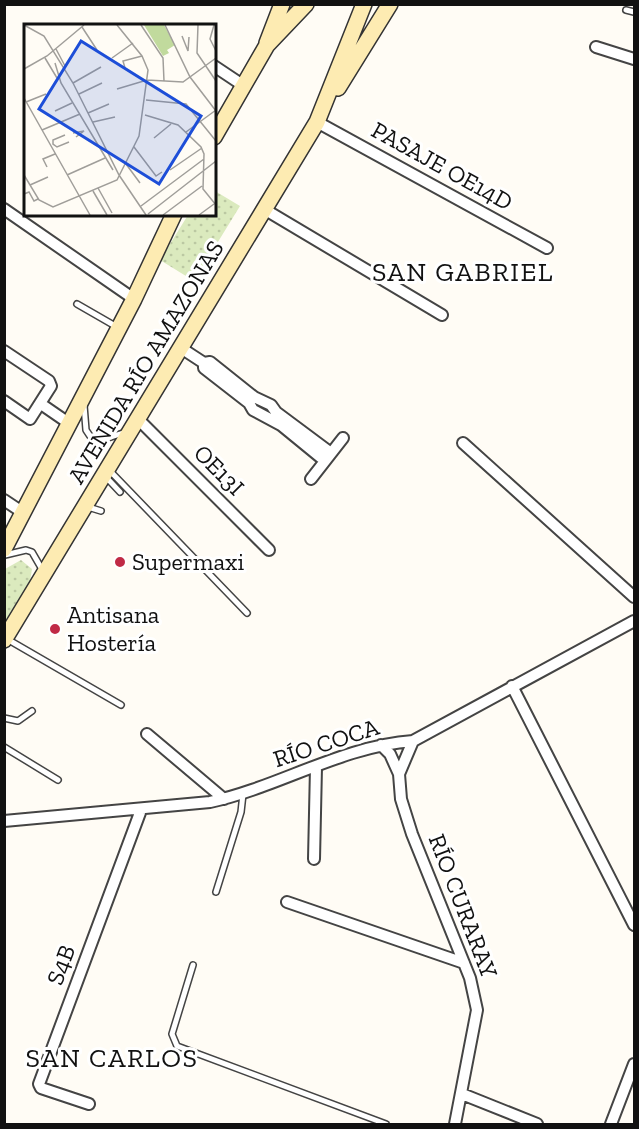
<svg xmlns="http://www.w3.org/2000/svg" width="639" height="1129" font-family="'Zilla Slab',serif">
	<defs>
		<pattern id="park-dots" width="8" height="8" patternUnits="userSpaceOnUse" patternTransform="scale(1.5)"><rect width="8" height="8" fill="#dbeabe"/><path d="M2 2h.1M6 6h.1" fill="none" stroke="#bbc8a2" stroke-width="1.8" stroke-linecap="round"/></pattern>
	</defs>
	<rect width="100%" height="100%" fill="#fffcf5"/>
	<path fill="url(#park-dots)" d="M215,191L240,206L194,281L160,260L188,215L214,214Z
		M21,560L32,569L30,581L5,623V569Z"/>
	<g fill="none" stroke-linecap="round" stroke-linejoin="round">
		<defs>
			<path id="service" d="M626,10L634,12
				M77,304L117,327
				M84,405L86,430L92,439L102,440L126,432
				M110,471L247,613
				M105,476L120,492
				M88,507L101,511
				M5,555L26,550L32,552L43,571
				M7,639L121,705
				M4,718L18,721L32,711
				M4,747L58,780
				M216,892L241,812L243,794
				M193,965L172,1034L177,1046L386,1124"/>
			<path id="minor" d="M596,47L634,59
				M214,66L244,86
				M317,122L547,248
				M4,209L134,299
				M264,209L442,315
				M181,348L204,363L210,362L254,397L271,405L276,412L331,453
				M4,351L49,381L51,386L30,419L4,401
				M204,363V368L249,403L253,410L281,425L325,461
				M41,404L70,424
				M138,419L269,550
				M463,443L634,597
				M311,479L343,438
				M4,500L22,512
				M512,686L634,925
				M147,734L224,799
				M413,741L399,774L401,799L412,834L470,978L477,1010L455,1124
				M381,745L390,754L399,774
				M4,821L210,802C279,787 342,746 413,741L634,621
				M314,859L316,767
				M287,902L464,963
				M462,1094L537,1124
				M89,1104L41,1088L39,1084L141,810
				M611,1124L634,1064"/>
			<path id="secondary" d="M267,43L282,4
				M338,88L390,4
				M214,137L267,45L306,4
				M4,549L134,299L174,214
				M4,640L317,122L364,4"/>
		</defs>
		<use href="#service" stroke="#444" stroke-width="8"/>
		<use href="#minor" stroke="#444" stroke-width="14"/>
		<use href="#secondary" stroke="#333" stroke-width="18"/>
		<use href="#service" stroke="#fff" stroke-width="5"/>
		<use href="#minor" stroke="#fff" stroke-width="10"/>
		<use href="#secondary" stroke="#fdebb2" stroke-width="15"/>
	</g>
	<g fill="#c02a45" stroke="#fff" stroke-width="2">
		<circle cx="120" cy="562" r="6"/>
		<circle cx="55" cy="629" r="6"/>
	</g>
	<g text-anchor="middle" stroke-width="6" stroke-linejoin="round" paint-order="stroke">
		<g font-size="24" fill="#111" stroke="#fff">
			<text transform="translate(442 166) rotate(29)" y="8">PASAJE OE14D</text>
			<text transform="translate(146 362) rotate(-59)" y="8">AVENIDA RÍO AMAZONAS</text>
			<text transform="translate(219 470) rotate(45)" y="8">OE13I</text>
			<text transform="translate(326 743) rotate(-18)" y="8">RÍO COCA</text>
			<text transform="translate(463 906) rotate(69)" y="8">RÍO CURARAY</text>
			<text transform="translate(61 965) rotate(-69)" y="8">S4B</text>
		</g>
		<g font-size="24" fill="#111" stroke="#fff" text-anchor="start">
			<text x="132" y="570">Supermaxi</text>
			<text x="67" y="623">Antisana<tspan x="67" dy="28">Hostería</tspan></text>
		</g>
		<g font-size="27" letter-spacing="1.5" fill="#111" stroke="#fff">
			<text x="463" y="281">SAN GABRIEL</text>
			<text x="112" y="1067">SAN CARLOS</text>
		</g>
	</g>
	<g transform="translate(24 24)">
		<rect width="192" height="192" fill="#fffcf5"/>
		<path d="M120,1H140L151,21L143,26L145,29L139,32Z" fill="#c1da9d"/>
		<path fill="none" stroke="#a09e9a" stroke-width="1.5" d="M0,1L20,12L49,59L95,151L122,191M117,1L139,34L140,57M141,1L166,53L192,87M174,1L173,29L192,57M190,1L186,15L192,27M58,3L73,26M158,12L164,27L165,13M32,25L41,42M21,34L33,54M88,34L109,19M31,39L37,59L89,146M101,44L99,37L118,32M0,45L23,32L60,1M49,59L77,43M93,65L123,56L159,58L192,34M55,70L78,59M0,74L66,191M122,76L162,80L192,117M2,78L22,70M31,87L48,79M64,89L85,80M121,91L154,101L177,123L180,130L179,165L192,181M69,98L91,93M18,106L56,90M162,108L192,86M49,109L60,107L52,113M41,111L29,116V120L33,123L45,118M130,114L147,100M110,123L132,152L138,148M102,140L116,159M23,143L19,135L31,130M146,146L178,124M0,151L15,176L29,183L93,156L115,112L124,46L118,32L93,1M43,151L81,134M6,161L24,153M74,164L88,189M69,167L83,191M0,170L5,168L10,177L14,175M117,182L180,135M124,190L192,137M139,191L178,162M175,191L190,180"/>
		<path fill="#1d4ed8" fill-opacity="0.15" stroke="#1d4ed8" stroke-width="3" d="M57,17L177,92L135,160L15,85Z"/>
		<rect width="192" height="192" fill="none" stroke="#111" stroke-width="3"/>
	</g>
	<rect width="639" height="1129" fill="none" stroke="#111111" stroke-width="12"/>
</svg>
